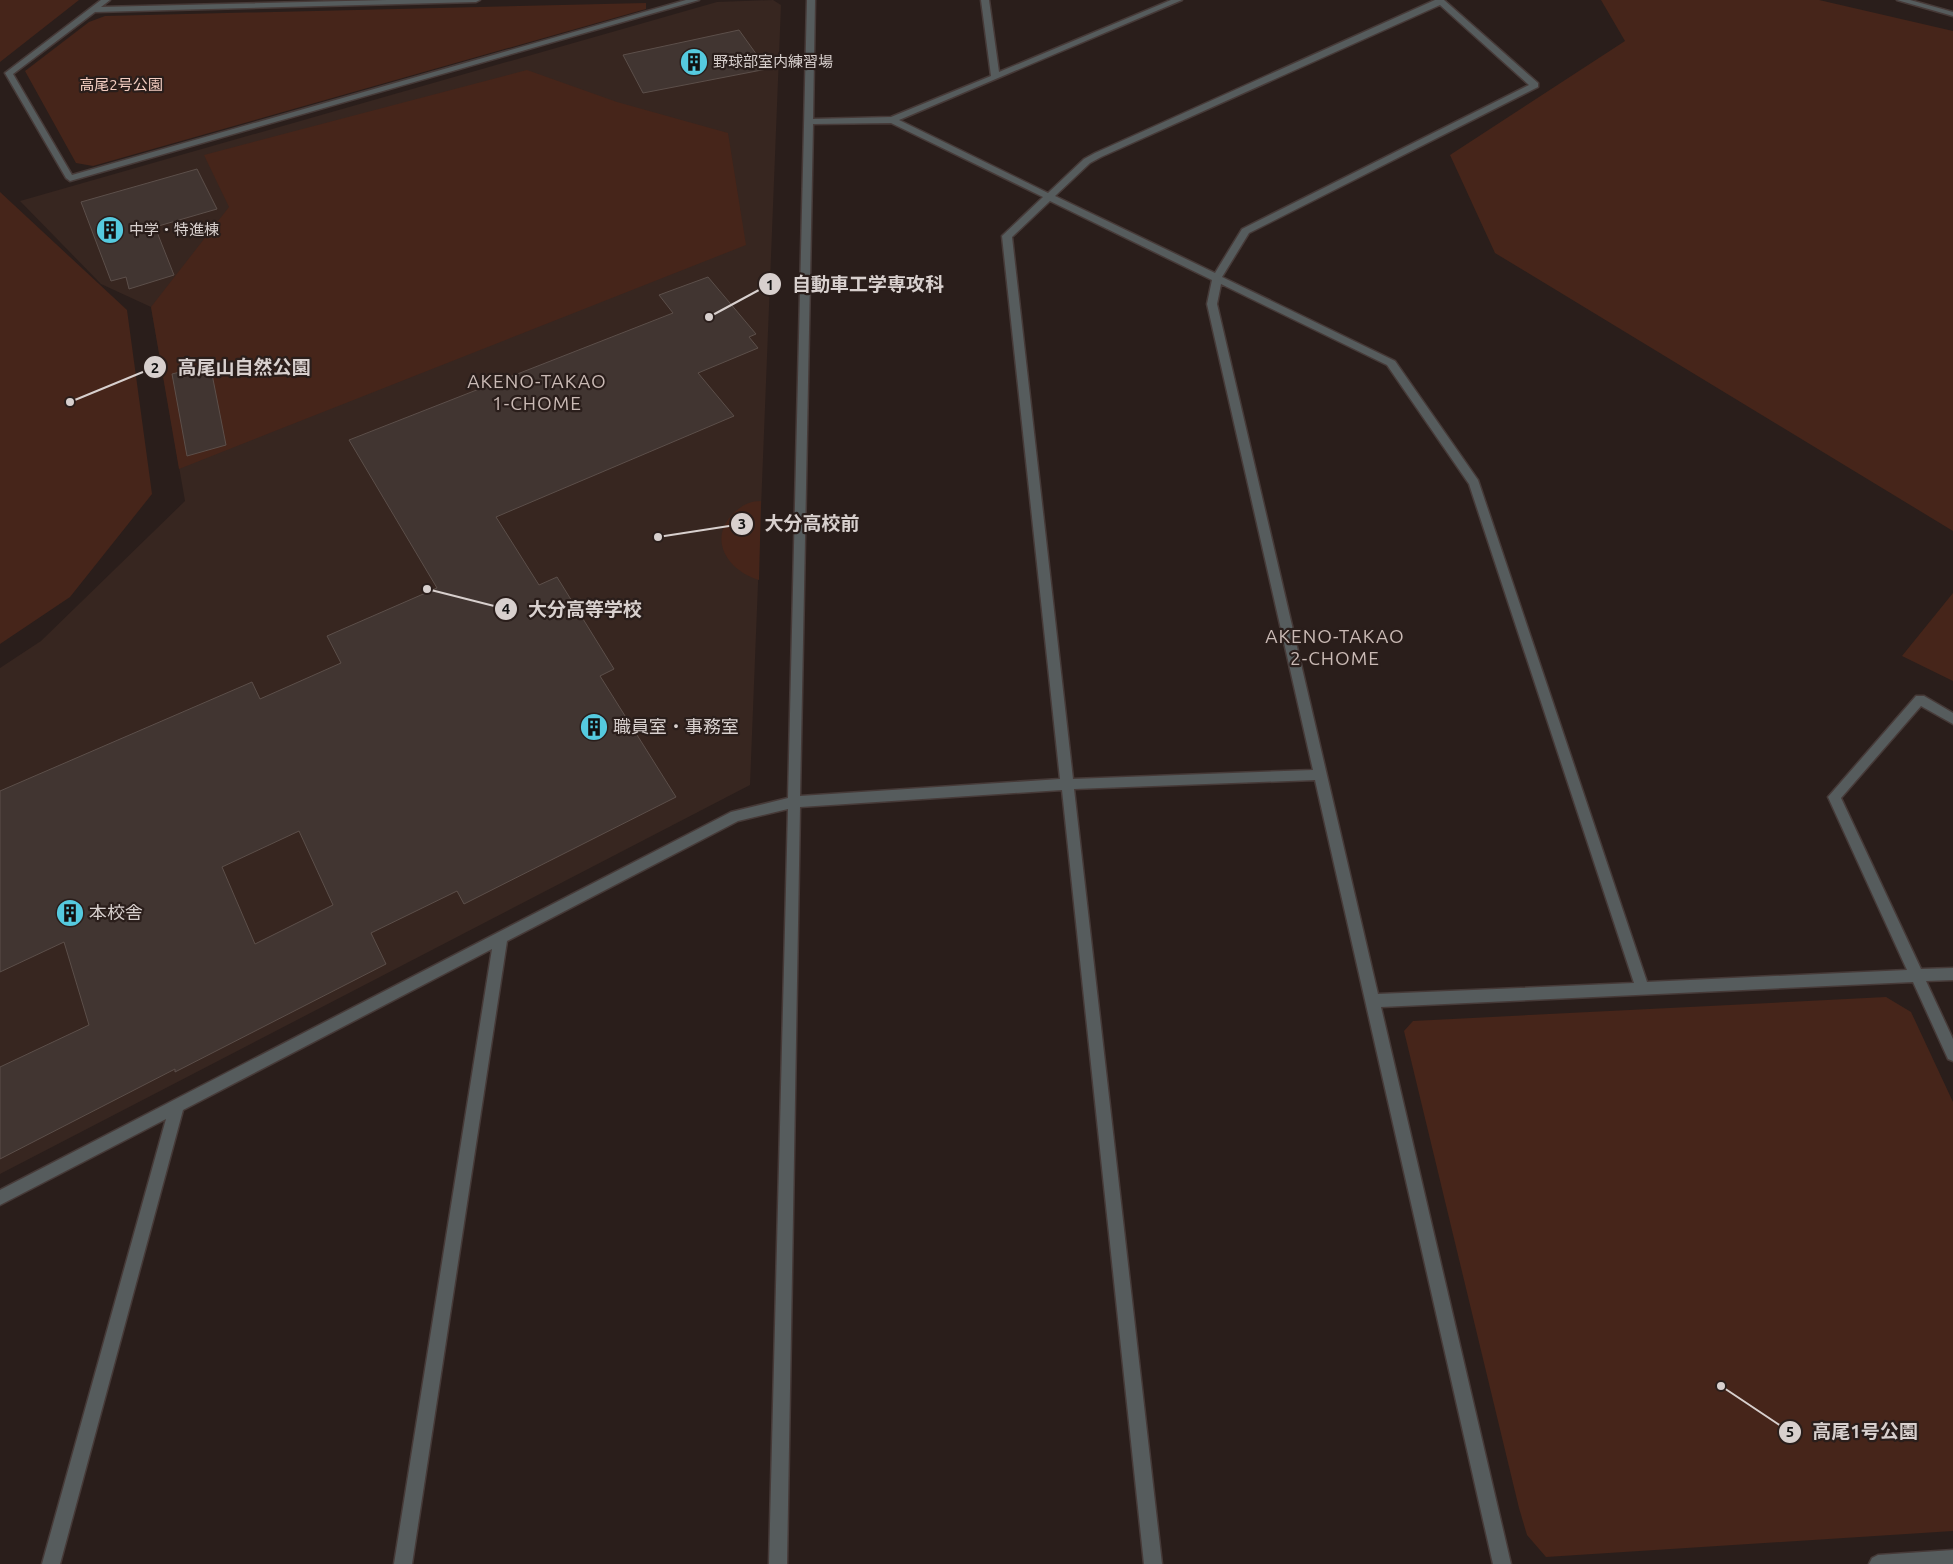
<svg xmlns="http://www.w3.org/2000/svg" width="1953" height="1564" font-family="Ubuntu,'Noto Sans JP',sans-serif">
	<rect width="100%" height="100%" fill="#2a1e1b"/>
	<path fill="#372620" d="M773,0L781,5L750,785L0,1174V668L41,641L185,501L151,307L101,284L20,201L717,2Z"/>
	<path fill="#46251a" d="M0,0H79L0,62Z
		M1601,0H1819L1953,31V531L1495,253L1450,155L1625,41Z
		M646,3V9L93,166L76,163L25,71L89,22L105,16Z
		M527,70L617,102L728,133L746,245L179,469L151,307L229,207L204,155Z
		M0,192L127,310L152,494L70,597L0,644Z
		M761,501L759,580C730,572 708,542 731,516C740,506 749,501 761,501Z
		M1953,593V681L1902,656Z
		M1886,997L1911,1012L1953,1102V1531L1546,1557L1527,1535L1519,1508L1404,1031L1413,1021Z"/>
	<path fill="#413531" stroke="#5c4f4a" fill-rule="evenodd" d="M739,30L767,69L643,93L623,55Z
		M197,169L217,209L155,227L174,275L129,289L126,277L111,281L81,202Z
		M708,277L756,334L749,337L758,348L698,373L734,416L496,517L539,585L557,577L614,669L600,676L676,797L464,904L457,891L371,933L386,964L175,1072V1069L0,1159V1067L89,1025L64,942L0,972V791L252,682L260,699L341,663L327,636L437,588L349,440L673,313L659,295ZM299,831L333,905L255,944L222,867Z
		M210,364L226,445L187,456L172,374Z"/>
	<g fill="none" stroke-linecap="round" stroke-linejoin="round">
		<defs>
			<path id="minor" d="M101,0H110L101,7L386,0H480L476,2L95,12L13,74L72,175L686,0H699L70,181L66,178L5,73Z
				M807,0H815L813,119L891,117L991,76L981,0H989L999,72L1171,0H1182L899,120L1048,193L1084,159L1095,153L1435,0H1444L1538,83V87L1249,233L1222,277L1395,361L1478,480L1647,982L1907,970L1828,797L1916,696H1924L1953,713V724L1921,706L1841,798L1921,969L1953,968V980L1926,981L1953,1039V1061L1948,1059L1913,982L1381,1007L1511,1564H1493L1315,780L1074,789L1162,1564H1144L1062,790L800,807L787,1564H769L788,809L738,821L507,941L412,1564H394L492,949L183,1110L60,1564H42L166,1119L0,1205V1190L731,812L788,798ZM1440,5L1529,85L1242,229L1215,273L1055,196L1090,163L1101,157ZM891,123L1043,197L1002,236L1060,779L800,796L813,124ZM1050,201L1212,280L1207,304L1313,770L1073,779L1012,237ZM1221,284L1387,365L1469,484L1634,983L1378,994L1217,304Z
				M1897,0H1910L1953,12V16Z
				M1953,1550V1564H1869L1872,1558L1878,1555Z"/>
		</defs>
		<use href="#minor" stroke="#463a38" stroke-width="3"/>
		<use href="#minor" fill="#565c5d" fill-rule="evenodd"/>
	</g>
	<defs>
		<symbol id="building-disc" viewBox="-11 -11 22 22"><circle r="9.5" fill="#55cadf" stroke="#2a1e1b"/><path d="M-4-6H4V6H1V3H-1V6H-4ZM-2.5-4.3h1.7v1.8h-1.7ZM.8-4.3h1.7v1.8H.8ZM-2.5-1h1.7V.8h-1.7ZM.8-1h1.7V.8H.8Z" fill="#111"/></symbol>
	</defs>
	<g fill-rule="evenodd">
		<use href="#building-disc" x="678" y="46" width="32" height="32"/>
		<use href="#building-disc" x="94" y="214" width="32" height="32"/>
		<use href="#building-disc" x="578" y="711" width="32" height="32"/>
		<use href="#building-disc" x="54" y="897" width="32" height="32"/>
	</g>
	<g text-anchor="middle" stroke-width="4.5" stroke-linejoin="round" paint-order="stroke">
		<g font-size="15" fill="#d8d0ce" stroke="#2a1e1b" text-anchor="start">
			<text x="713" y="67">野球部室内練習場</text>
			<text x="129" y="235">中学・特進棟</text>
		</g>
		<g font-size="15" fill="#f3cdc1" stroke="#2a1e1b">
			<text x="121" y="90">高尾2号公園</text>
		</g>
		<g font-size="18" fill="#d8d0ce" stroke="#2a1e1b" text-anchor="start">
			<text x="613" y="733">職員室・事務室</text>
			<text x="89" y="919">本校舎</text>
		</g>
		<g font-size="19" letter-spacing="1" fill="#cabab5" stroke="#2a1e1b">
			<text x="537" y="388">AKENO-TAKAO<tspan x="537" dy="22">1-CHOME</tspan></text>
			<text x="1335" y="643">AKENO-TAKAO<tspan x="1335" dy="22">2-CHOME</tspan></text>
		</g>
	</g>
	<path fill="none" stroke="#d8d0ce" stroke-width="2" d="M709 317L770 284M70 402L155 367M658 537L742 524M427 589L506 609M1721 1386L1790 1432"/>
	<g fill="#d8d0ce" stroke="#2a1e1b" stroke-width="2">
		<circle cx="709" cy="317" r="5"/>
		<circle cx="70" cy="402" r="5"/>
		<circle cx="658" cy="537" r="5"/>
		<circle cx="427" cy="589" r="5"/>
		<circle cx="1721" cy="1386" r="5"/>
		<circle cx="770" cy="284" r="12"/>
		<circle cx="155" cy="367" r="12"/>
		<circle cx="742" cy="524" r="12"/>
		<circle cx="506" cy="609" r="12"/>
		<circle cx="1790" cy="1432" r="12"/>
	</g>
	<g font-size="15" text-anchor="middle" font-weight="bold" fill="#111">
		<text x="770" y="290">1</text>
		<text x="155" y="373">2</text>
		<text x="742" y="529">3</text>
		<text x="506" y="614">4</text>
		<text x="1790" y="1437">5</text>
	</g>
	<g font-size="19" text-anchor="middle" font-weight="bold" fill="#d8d0ce" stroke="#2a1e1b" stroke-width="4.5" stroke-linejoin="round" paint-order="stroke">
		<text x="868" y="291">自動車工学専攻科</text>
		<text x="244" y="374">高尾山自然公園</text>
		<text x="812" y="530">大分高校前</text>
		<text x="585" y="616">大分高等学校</text>
		<text x="1865" y="1438">高尾1号公園</text>
	</g>
</svg>
